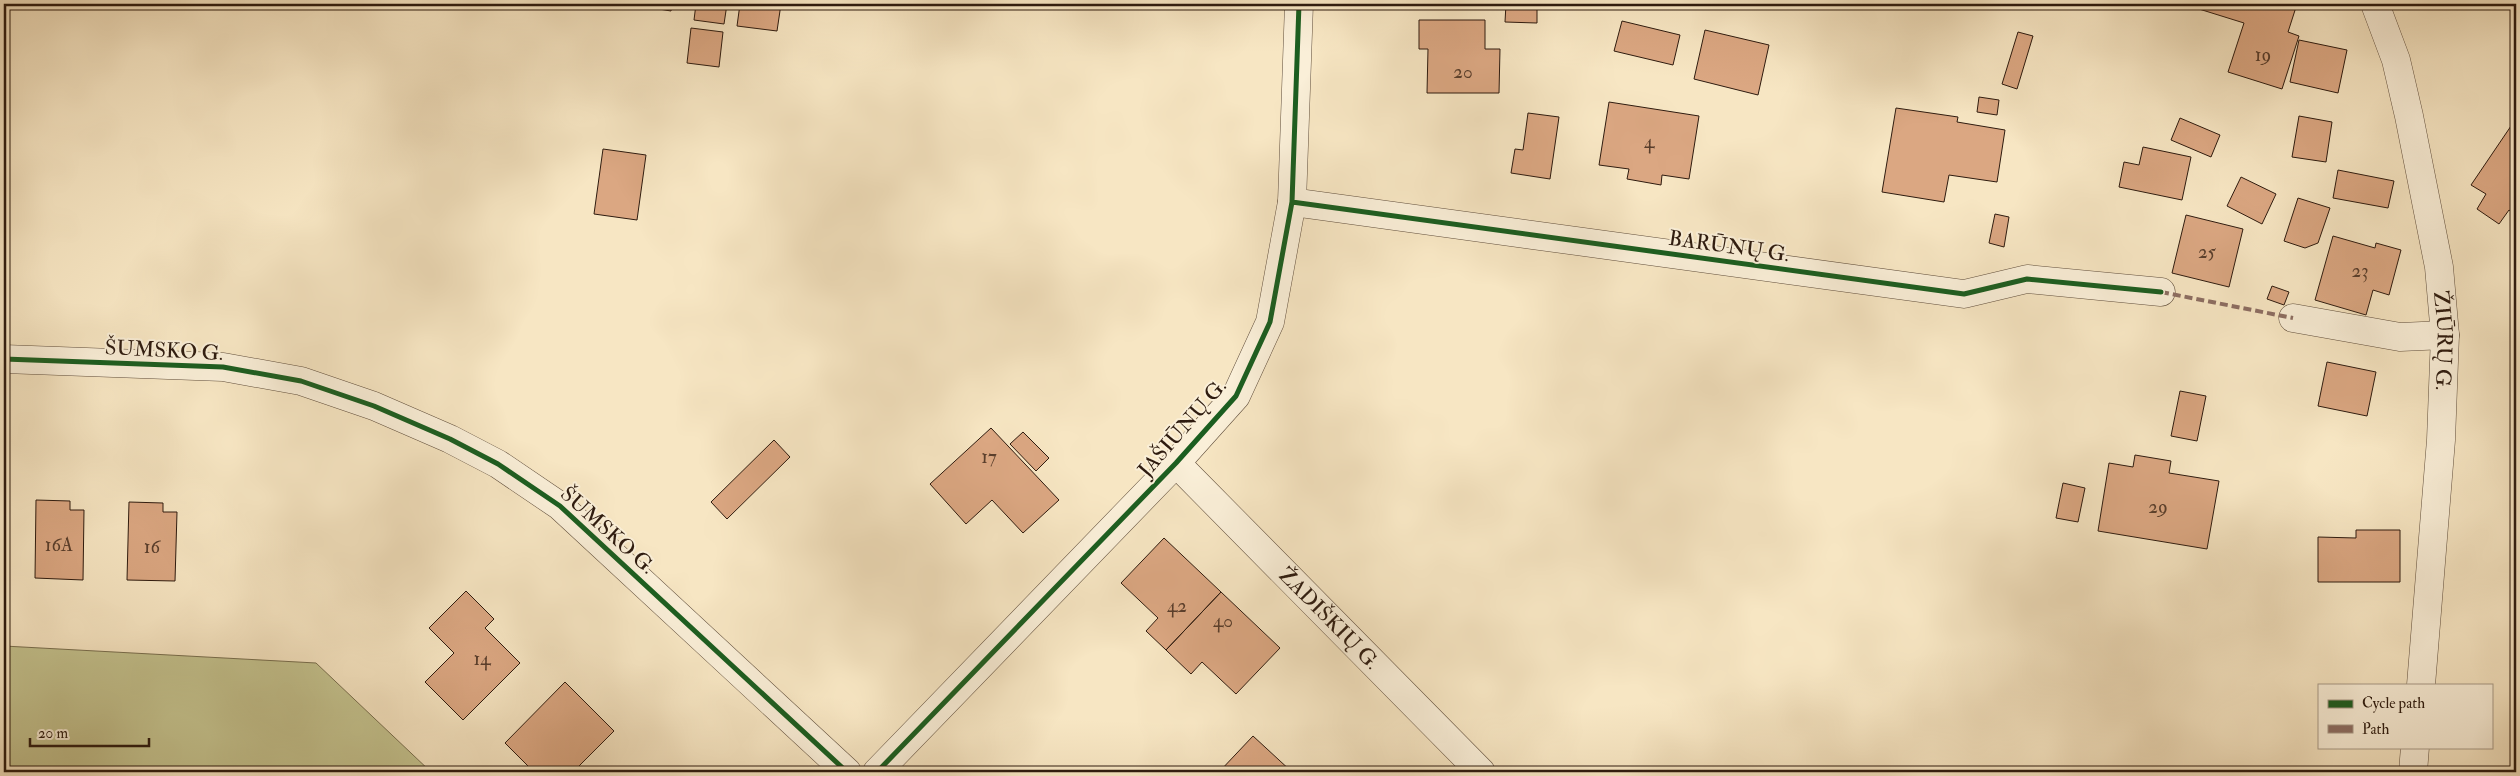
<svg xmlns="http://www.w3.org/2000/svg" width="2520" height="776" font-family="'IM FELL Double Pica',serif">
	<rect width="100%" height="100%" fill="#f7e6c3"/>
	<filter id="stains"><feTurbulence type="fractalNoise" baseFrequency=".004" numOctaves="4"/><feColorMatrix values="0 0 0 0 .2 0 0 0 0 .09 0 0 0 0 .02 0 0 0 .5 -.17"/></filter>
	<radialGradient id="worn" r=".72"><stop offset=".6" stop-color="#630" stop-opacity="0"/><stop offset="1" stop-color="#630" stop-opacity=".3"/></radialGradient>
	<path fill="#c4c38f" stroke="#796f4f" d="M4,646L316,663L431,772H4Z"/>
	<path fill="#dba782" stroke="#2e1b0f" d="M654,4H672L671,11L653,8Z
		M696,4H727L724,24L694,20Z
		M740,4H781L777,31L737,26Z
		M1506,4L1537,5V23L1505,22Z
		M2201,4H2297L2288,32L2299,36L2282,89L2228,72L2244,23L2199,9Z
		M1419,20H1485V49H1500L1499,93H1427L1428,49H1419Z
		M1622,21L1680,35L1673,65L1614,51Z
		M691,28L723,32L719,67L687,63Z
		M1705,30L1769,45L1758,95L1694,79Z
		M2018,32L2033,36L2017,89L2002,84Z
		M2299,40L2347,50L2338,93L2290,82Z
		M1979,97L1999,100L1997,115L1977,112Z
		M1609,102L1699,116L1689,179L1662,175L1661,185L1627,179L1629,169L1599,165Z
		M1896,108L1958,117L1957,122L2005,130L1997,182L1949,175L1944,202L1882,192Z
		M1528,113L1559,117L1550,179L1511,173L1515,149L1523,150Z
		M2299,116L2332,122L2326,162L2292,157Z
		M2180,118L2220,135L2211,157L2171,140Z
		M2511,126L2516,129V215L2509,210L2499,224L2477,209L2486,194L2471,185Z
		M2143,147L2191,157L2182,200L2119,187L2124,162L2139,165Z
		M603,149L646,155L637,220L594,214Z
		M2338,170L2394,181L2388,208L2333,198Z
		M2241,177L2276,194L2262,224L2227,206Z
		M2298,198L2330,208L2318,243L2305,248L2284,241Z
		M1995,214L2009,217L2004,247L1989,243Z
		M2186,215L2243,229L2229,287L2172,273Z
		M2333,236L2375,248L2376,243L2401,250L2389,295L2373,290L2366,315L2315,300Z
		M2272,286L2289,292L2284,305L2267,299Z
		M2327,362L2376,372L2367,416L2318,406Z
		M2180,391L2206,396L2197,441L2171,436Z
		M991,428L1059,500L1023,533L992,500L966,524L930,484Z
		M1023,432L1049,458L1036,471L1010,444Z
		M774,440L790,457L727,519L711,502Z
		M2135,455L2171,461L2169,473L2219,481L2207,549L2098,531L2109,463L2133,467Z
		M2063,483L2085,488L2078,522L2056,518Z
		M36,500L70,501V510H84L83,580L35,578Z
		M129,502L163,503V512H177L175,581L127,580Z
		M2356,530H2400V582H2318V537L2356,538Z
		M1164,538L1221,592L1166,650L1146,631L1158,618L1121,583Z
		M466,591L494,619L485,628L520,663L463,720L425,682L454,653L429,628Z
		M1221,592L1280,648L1236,694L1202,662L1191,674L1166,650Z
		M565,682L614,731L573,772H534L505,743Z
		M1253,736L1292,772H1219Z"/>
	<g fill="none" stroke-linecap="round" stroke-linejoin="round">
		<defs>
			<g id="street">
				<path id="s1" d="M2375,4L2396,60L2409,116L2439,267L2445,335L2441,440L2421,685"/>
				<path d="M1292,202L1964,294L2027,279L2161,292"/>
				<path d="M2293,318L2400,337L2445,335"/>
				<path d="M4,359L223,367L301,381L374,406L450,439L498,464L560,506L847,772"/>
				<path id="s2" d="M1176,463L1481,772"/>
				<path d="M877,772L1176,463L1236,396L1270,322L1292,202L1299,4"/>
				<path d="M2413,772L2415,747"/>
			</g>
		</defs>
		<use href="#street" stroke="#604e3c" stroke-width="29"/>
		<use href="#street" stroke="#faefd8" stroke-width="28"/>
		<path stroke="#8d6e63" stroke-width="4" stroke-dasharray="8 4" stroke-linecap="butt" d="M2161,292L2293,318"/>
		<defs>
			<path id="cycleway" d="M1292,202L1964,294L2027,279L2161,292
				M4,359L223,367L301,381L374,406L450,439L498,464L560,506L847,772
				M877,772L1176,463L1236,396L1270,322L1292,202L1299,4"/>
		</defs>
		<use href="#cycleway" stroke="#faefd8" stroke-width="8"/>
		<use href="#cycleway" stroke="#1b5e20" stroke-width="5"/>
	</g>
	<g text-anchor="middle" stroke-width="4" stroke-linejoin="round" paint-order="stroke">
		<g font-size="19" fill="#593e2c">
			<text x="2263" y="61">19</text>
			<text x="1463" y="78">20</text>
			<text x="1649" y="148">4</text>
			<text x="2207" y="258">25</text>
			<text x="2360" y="277">23</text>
			<text x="989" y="463">17</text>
			<text x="2158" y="513">29</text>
			<text x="59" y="551">16A</text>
			<text x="152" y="553">16</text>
			<text x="1177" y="612">42</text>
			<text x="1223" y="627">40</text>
			<text x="482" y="665">14</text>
		</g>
		<g font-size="21" fill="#2e1b0f" stroke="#faefd8">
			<text transform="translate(1729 246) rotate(8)" y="7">BARŪNŲ G.</text>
			<text dy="7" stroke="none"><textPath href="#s1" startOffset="345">ŽIŪRŲ G.</textPath></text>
			<text transform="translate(164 350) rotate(3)" y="7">ŠUMSKO G.</text>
			<text transform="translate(1182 428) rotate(-49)" y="7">JAŠIŪNŲ G.</text>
			<text transform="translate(608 530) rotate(42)" y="7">ŠUMSKO G.</text>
			<text dy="7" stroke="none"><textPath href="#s2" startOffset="218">ŽADIŠKIŲ G.</textPath></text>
		</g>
	</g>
	<rect width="2520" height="776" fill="none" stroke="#f7e6c3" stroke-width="20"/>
	<rect x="5" y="5" width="2510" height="766" fill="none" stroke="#2e1b0f" stroke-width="2.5"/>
	<rect x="10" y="10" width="2500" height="756" fill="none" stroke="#2e1b0f"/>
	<rect x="2318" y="684" width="175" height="65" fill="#faefd8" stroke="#a89a88"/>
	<rect x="2328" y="700" width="25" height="8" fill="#1b5e20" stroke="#a89a88"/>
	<text x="2362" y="708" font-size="15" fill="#2e1b0f">Cycle path</text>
	<rect x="2328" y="725" width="25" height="8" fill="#8d6e63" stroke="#a89a88"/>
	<text x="2362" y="734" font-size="15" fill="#2e1b0f">Path</text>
	<path d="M30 738v8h119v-8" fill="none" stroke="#2e1b0f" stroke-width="2.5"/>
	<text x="38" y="738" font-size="15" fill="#2e1b0f" stroke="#faefd8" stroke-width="4" paint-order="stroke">20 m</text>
	<rect width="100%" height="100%" filter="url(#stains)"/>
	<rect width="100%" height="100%" fill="url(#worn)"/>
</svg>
